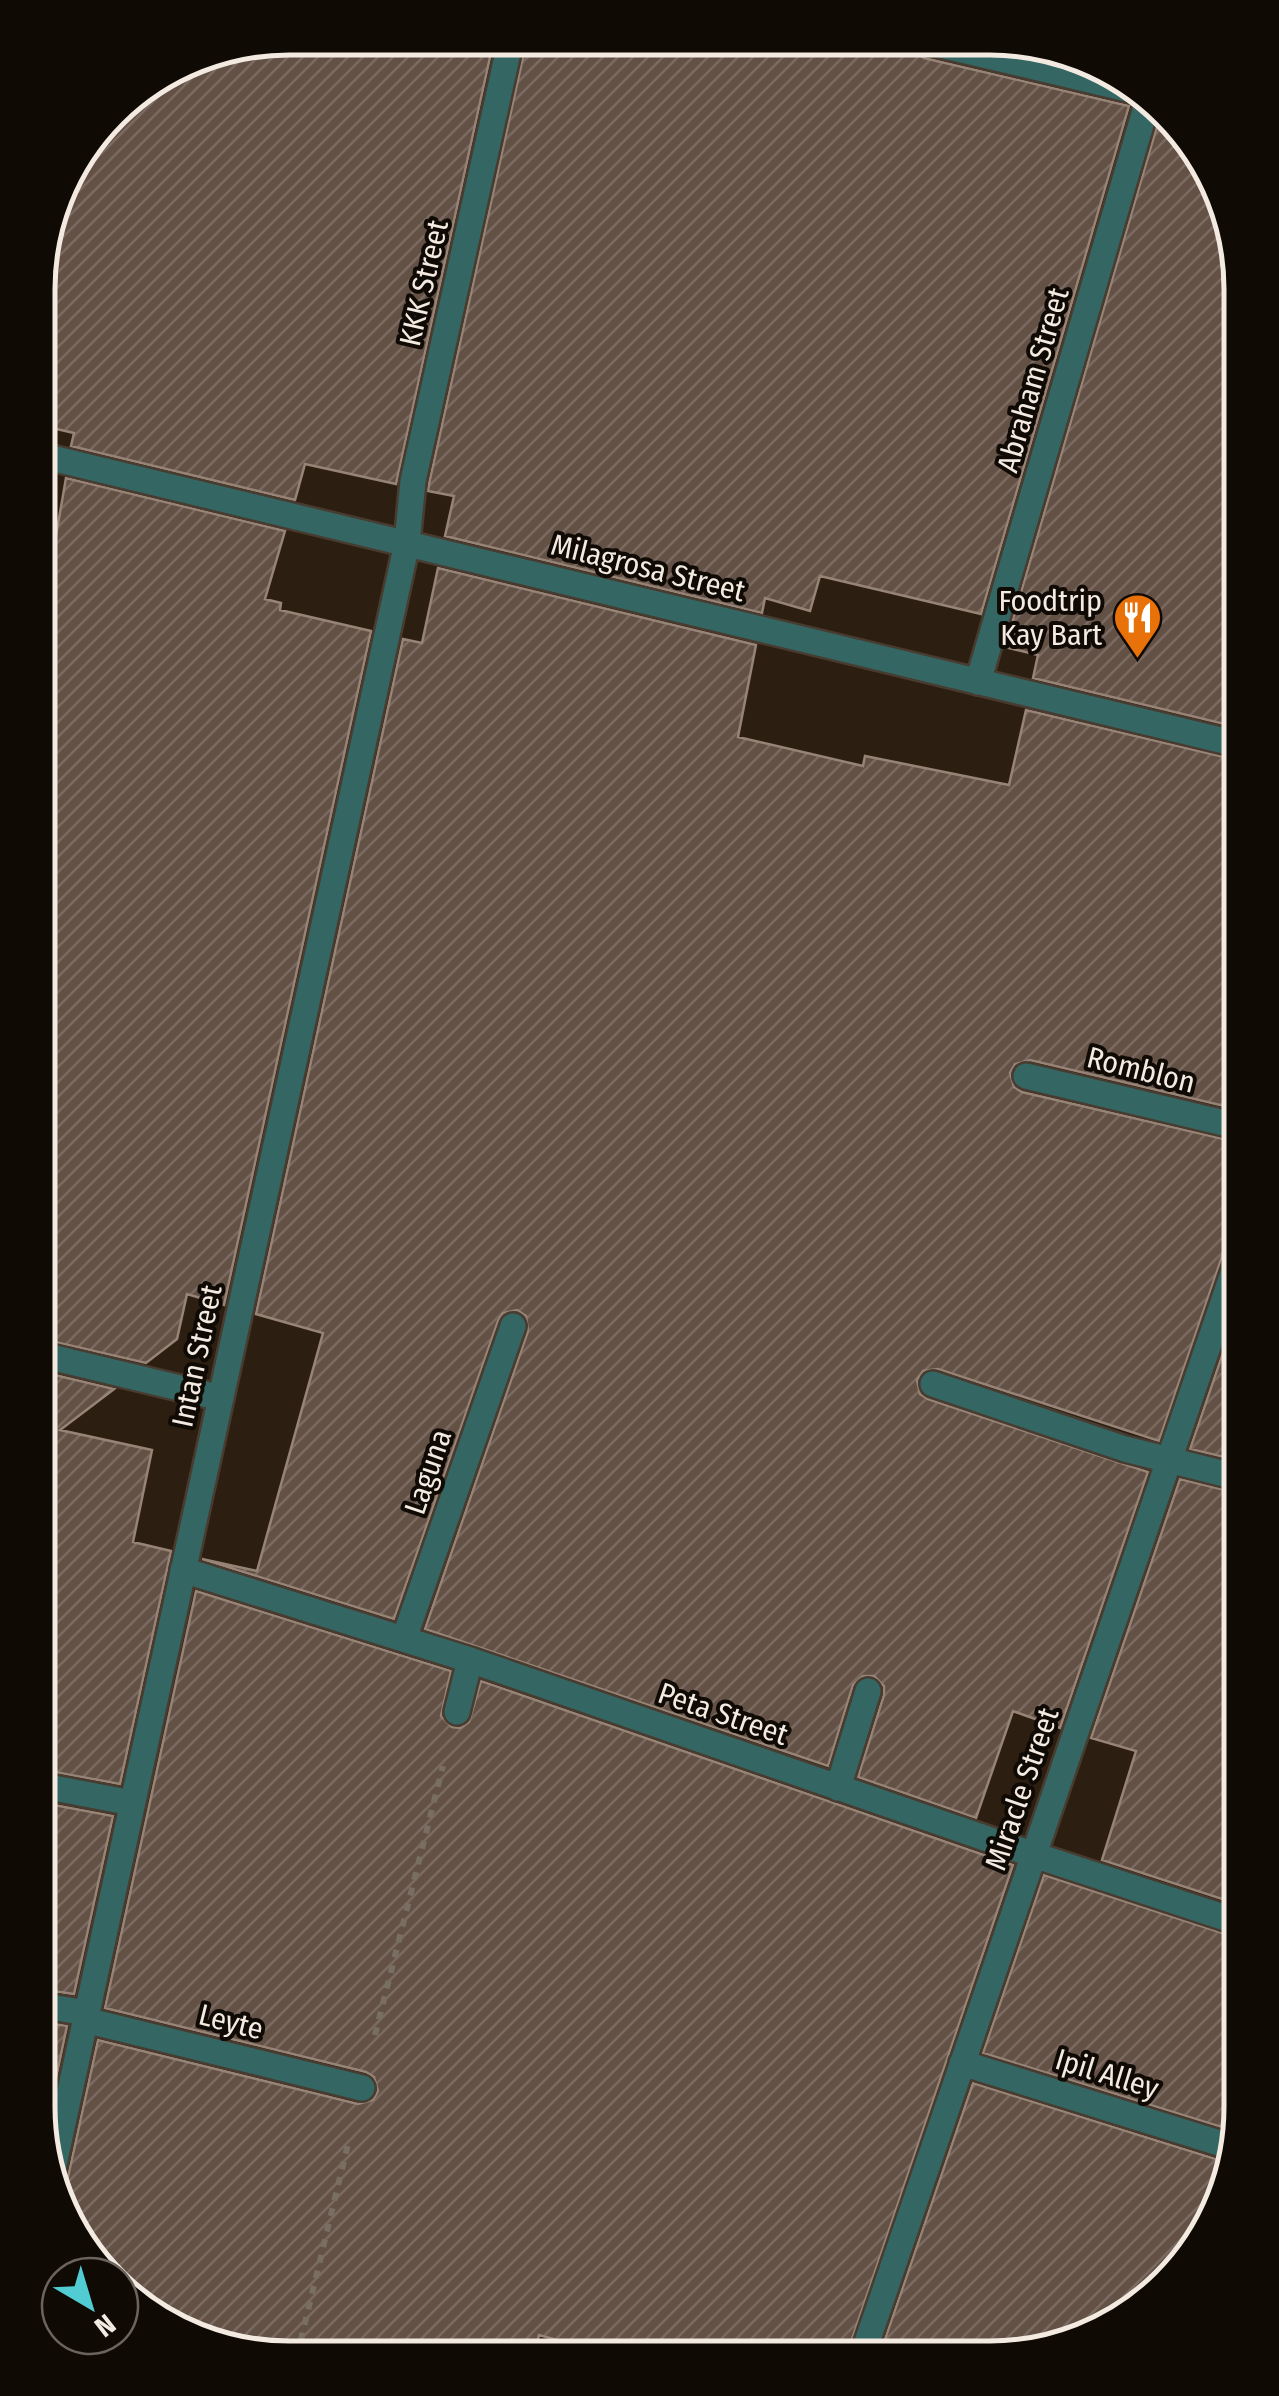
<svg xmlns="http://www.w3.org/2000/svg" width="1279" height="2396" font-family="'Fira Sans Condensed',sans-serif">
	<defs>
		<pattern id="building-hatch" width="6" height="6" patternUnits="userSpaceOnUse" patternTransform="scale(2.5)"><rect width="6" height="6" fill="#635146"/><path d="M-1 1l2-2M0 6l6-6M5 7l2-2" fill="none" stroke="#7a6a60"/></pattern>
	</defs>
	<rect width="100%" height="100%" fill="#2c1f12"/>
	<path fill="url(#building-hatch)" stroke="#978477" stroke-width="2.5" d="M289,38L494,39L396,484L305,464L295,500L71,446L74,433L39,425L40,257L64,177L123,100L193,56Z
		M527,39L912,41L916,53L924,58L1129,106L981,614L820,576L810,611L765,598L762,613L445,536L454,496L428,491L429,484Z
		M999,42H1039L1074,60Z
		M1162,109L1228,209L1242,289L1241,728L1033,678L1038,655L1005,647Z
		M66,478L285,531L265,599L281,603L280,610L371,631L224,1305L187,1294L177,1339L146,1363L38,1338L39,558L52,559Z
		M438,568L756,645L738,737L863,766L865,756L1009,785L1026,710L1241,761V1110L1030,1060L1015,1064L1010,1073L1014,1087L1022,1092L1241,1143V1234L1231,1237L1226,1245L1159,1441L938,1369L923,1371L917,1380L920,1394L928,1399L1148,1472L1060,1728L1013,1711L976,1818L858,1777L884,1695V1686L874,1676H863L853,1685L828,1766L425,1629L528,1331L526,1316L517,1310L503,1313L498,1321L394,1619L202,1559L257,1571L323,1333L256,1314L403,639L422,643Z
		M1241,1300V1461L1190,1449Z
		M38,1371L114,1389L60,1430L152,1450L133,1542L171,1551L120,1784L38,1769Z
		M1180,1479L1241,1494V1847L1225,1900L1102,1860L1136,1751L1091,1738Z
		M196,1591L451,1671L441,1716L452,1727L460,1728L469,1722L481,1681L1013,1865L849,2348L601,2352L539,2335L534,2353L255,2356L124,2296L120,2291V2276H110L57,2197L66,2186L98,2040L358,2104L373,2100L378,2091L374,2077L366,2072L105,2008Z
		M38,1802L113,1816L74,1994L38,1989Z
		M1044,1875L1241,1939V2098L1231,2130L983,2053Z
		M38,2021L67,2026L43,2140L38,2107Z
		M973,2083L1222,2161L1189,2261L1074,2343L882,2348Z"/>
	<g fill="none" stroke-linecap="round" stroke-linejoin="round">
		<defs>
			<path id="service" d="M928,42L1140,92
				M183,1570L470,1660L1034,1855
				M404,1639L513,1326
				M457,1712L470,1660
				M838,1788L868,1691"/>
			<path id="minor" d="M39,455L1241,745
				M978,682L1149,97
				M1026,1076L1241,1127
				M38,1354L221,1398
				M933,1384L1125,1449L1241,1478
				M38,1785L132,1803
				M1034,1855L1241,1923
				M38,2005L87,2013
				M85,2020L362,2088
				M962,2063L1232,2147
				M50,2183L407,543L413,481L511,39
				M865,2348L1241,1250"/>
		</defs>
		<use href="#service" stroke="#483b2f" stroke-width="30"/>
		<use href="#minor" stroke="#483b2f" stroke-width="30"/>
		<path stroke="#796e62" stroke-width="6" stroke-dasharray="8 8" stroke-linecap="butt" d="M375,2035L443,1766
			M297,2356L348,2144"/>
		<use href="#service" stroke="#346664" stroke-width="25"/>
		<use href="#minor" stroke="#346664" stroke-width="25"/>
	</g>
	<defs>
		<symbol id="restaurant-pin" viewBox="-11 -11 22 30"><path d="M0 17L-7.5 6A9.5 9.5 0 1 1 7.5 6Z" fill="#e8710a" stroke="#100a05"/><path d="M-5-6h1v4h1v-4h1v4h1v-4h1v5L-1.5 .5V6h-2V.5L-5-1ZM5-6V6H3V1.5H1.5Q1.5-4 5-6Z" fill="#fff"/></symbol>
	</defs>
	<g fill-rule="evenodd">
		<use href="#restaurant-pin" x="1110" y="590" width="55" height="75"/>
	</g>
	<g text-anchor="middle" stroke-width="8" stroke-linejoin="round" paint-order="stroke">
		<g font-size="30" fill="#f3eae1" stroke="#100a05">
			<text transform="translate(424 283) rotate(-77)" y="10">KKK Street</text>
			<text transform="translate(1033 380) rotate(-74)" y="10">Abraham Street</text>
			<text transform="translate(648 568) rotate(14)" y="10">Milagrosa Street</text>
			<text transform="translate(1141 1070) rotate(14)" y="10">Romblon</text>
			<text transform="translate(197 1356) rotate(-78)" y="10">Intan Street</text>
			<text transform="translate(428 1472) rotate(-71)" y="10">Laguna</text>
			<text transform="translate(723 1714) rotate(19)" y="10">Peta Street</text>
			<text transform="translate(1022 1789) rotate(-71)" y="10">Miracle Street</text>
			<text transform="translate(231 2022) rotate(14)" y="10">Leyte</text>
			<text transform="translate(1107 2074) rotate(17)" y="10">Ipil Alley</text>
		</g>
		<g font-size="30" fill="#f3eae1" stroke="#100a05" text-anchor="end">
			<text x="1102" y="611">Foodtrip<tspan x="1102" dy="34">Kay Bart</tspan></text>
		</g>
	</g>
	<path d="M0 0H1279V2396H0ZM289 55H990A234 234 0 0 1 1224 289V2107A234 234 0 0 1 990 2341H289A234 234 0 0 1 55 2107V289A234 234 0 0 1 289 55Z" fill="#100a05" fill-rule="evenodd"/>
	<path fill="none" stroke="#f3eae1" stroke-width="5" d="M289 55H990A234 234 0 0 1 1224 289V2107A234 234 0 0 1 990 2341H289A234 234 0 0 1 55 2107V289A234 234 0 0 1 289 55Z"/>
	<g transform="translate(90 2306) rotate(142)"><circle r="48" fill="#100a05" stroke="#6b645d" stroke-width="2.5"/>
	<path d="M0-8L18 38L0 25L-18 38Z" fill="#51ccd2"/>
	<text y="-15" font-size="28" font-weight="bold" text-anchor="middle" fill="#f3eae1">N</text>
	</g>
</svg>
